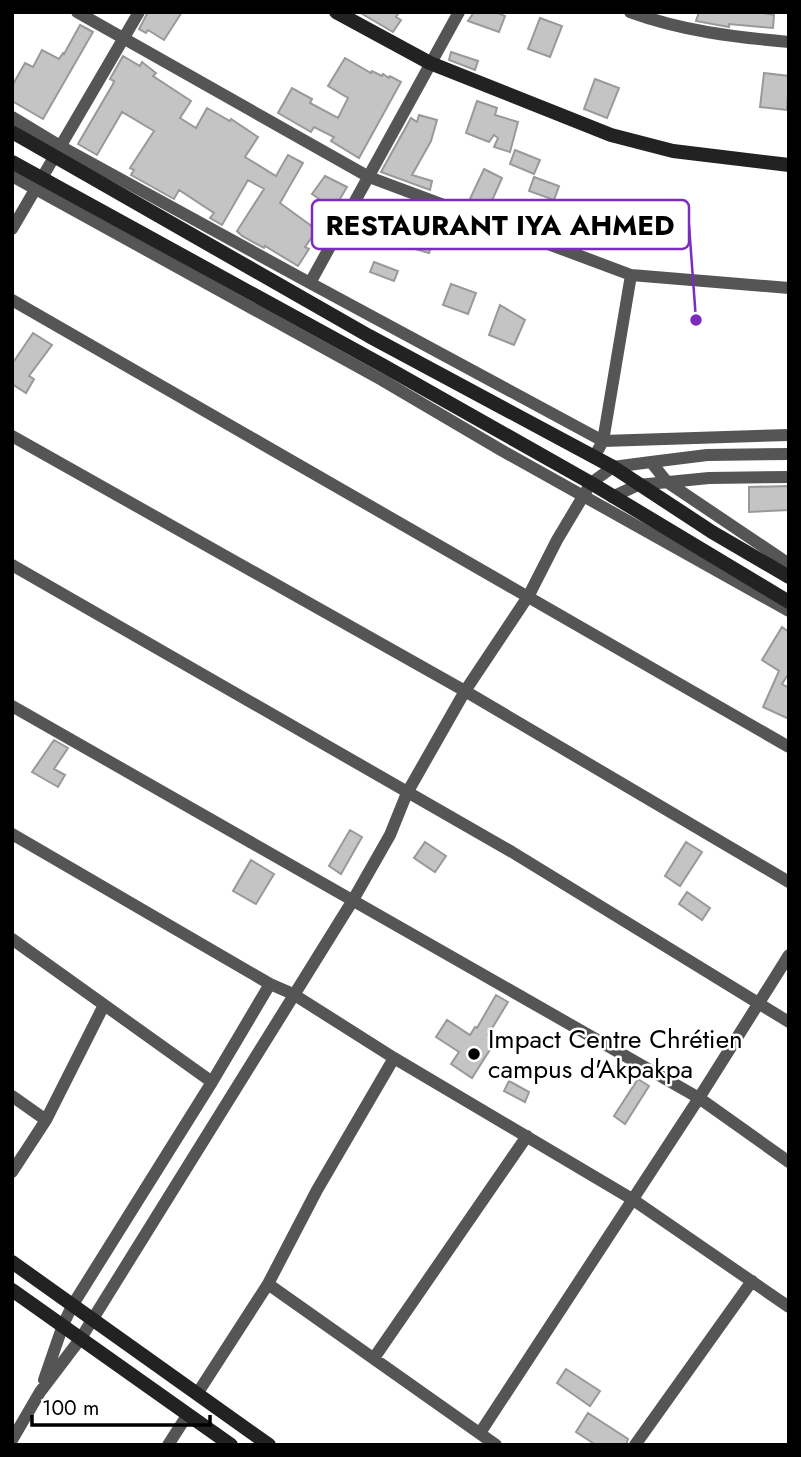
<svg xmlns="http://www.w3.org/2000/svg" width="801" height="1457" font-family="Jost,sans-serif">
	<rect width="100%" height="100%" fill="#fff"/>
	<path fill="#c4c4c4" stroke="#999" stroke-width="2" d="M148,12H182L164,40L148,30L146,33L139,29Z
		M359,12H399L396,17L401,20L393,32Z
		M474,12H495L505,16L499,32L468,21Z
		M699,12H758L774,15L773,28L729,24V27L696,21Z
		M540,18L562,26L550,57L528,49Z
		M80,25L93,32L43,119L12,101V86L25,63L33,67L42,50L59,59L63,53L64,54Z
		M451,52L478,61L475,70L449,60Z
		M123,56L140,66L142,62L156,73L153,76L191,101L180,118L196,128L207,108L230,121L231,119L258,137L245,157L276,176L288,155L303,163L280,203L317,230L305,247L309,249L298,266L265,246L264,248L242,236L237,231L264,189L248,180L222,225L210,218L214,213L179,190L174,199L131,175L134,170L130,168L154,131L122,112L97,155L78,144L113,84L114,81L110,79Z
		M345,58L371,73L372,71L382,76L383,74L389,78L390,76L401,82L359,158L331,141L334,137L314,127L311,132L278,113L292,88L312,99L310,103L338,118L348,98L328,86Z
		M764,73L789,76L787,110L760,107Z
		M595,79L619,88L607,118L584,109Z
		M477,101L497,108L495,115L518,122L510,152L494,147L498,138L494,135L489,142L466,133Z
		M419,115L437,120L431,141L412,175L432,181L430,190L381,172L411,118L417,122Z
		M515,150L540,160L534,174L510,164Z
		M484,169L502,178L487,212L468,203Z
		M325,176L347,187L334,209L312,194Z
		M534,177L559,186L554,200L529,191Z
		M421,215L437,222L430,239L433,240L429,253L415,249L416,245L398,236L405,224L416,229Z
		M374,262L398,271L394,281L370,272Z
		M451,284L476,293L468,314L443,305Z
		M500,305L525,320L514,345L489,335Z
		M33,333L52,345L29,376L34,379L26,393L12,384V364Z
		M789,486V510L749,512V487Z
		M782,627L789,632V677L787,676L782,684L789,688V719L763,707L779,671L762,660Z
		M54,740L68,748L54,769L65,775L58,787L32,772Z
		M350,830L362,837L341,874L329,866Z
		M425,842L446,856L435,872L414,858Z
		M686,842L702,852L680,886L665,876Z
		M251,860L274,874L256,904L233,891Z
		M687,892L710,908L702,920L679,904Z
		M496,995L508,1002L488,1035L496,1040L472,1078L451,1064L459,1052L436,1037L447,1020L470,1035L475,1027L477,1028Z
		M638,1079L649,1086L625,1124L614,1116Z
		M509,1081L529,1092L525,1102L504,1091Z
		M566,1369L600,1391L590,1406L557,1383Z
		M588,1413L628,1439L626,1445H596L576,1432Z"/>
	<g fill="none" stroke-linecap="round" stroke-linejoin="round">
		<path stroke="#555" stroke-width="12" d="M77,12L369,177L631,275L789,288
			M630,12C682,31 734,37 789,42
			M12,117L60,146L310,283L603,441L789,435
			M12,176L382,380L501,450L789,611
			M12,229L139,12
			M310,283L459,12
			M12,300L789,747
			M12,436L465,691L789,882
			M594,457L603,441L631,275
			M651,462L667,482L789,564
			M612,497L638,485L709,478L789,477
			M12,565L512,852L789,1022
			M12,706L699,1098L789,1162
			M12,834L270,984L293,994L394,1058L632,1199L789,1307
			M12,939L212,1082
			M12,1096L46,1120
			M12,1172L46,1120L104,1005
			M268,1284L496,1445
			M374,1358L527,1136
			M44,1380L63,1325L72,1306L212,1082L270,984
			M197,1394L268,1284L317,1190L394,1058
			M480,1433L699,1098L789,955
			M12,1440L40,1392L81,1338L353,900L390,835L407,793L465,691L529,595L557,540L591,483L613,467L651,462L707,455L789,454
			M168,1445L188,1414
			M635,1445L752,1281"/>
		<path stroke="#222" stroke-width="14" d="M336,12L430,63L611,135L673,151L789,165
			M12,132L369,336L613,467L712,532L789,577
			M12,162L382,365L591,483L789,602
			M12,1262L269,1445
			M12,1290L231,1445"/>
	</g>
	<circle fill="#000" stroke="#fff" stroke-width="2.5" cx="474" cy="1054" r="7"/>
	<g text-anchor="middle" stroke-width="5" stroke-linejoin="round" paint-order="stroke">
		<g font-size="26" fill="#000" stroke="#fff" text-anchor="start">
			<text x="488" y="1048">Impact Centre Chrétien<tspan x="488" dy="30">campus d'Akpakpa</tspan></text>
		</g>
	</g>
	<path fill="none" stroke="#7b2cbf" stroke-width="2.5" d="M696 320L689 225"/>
	<circle fill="#7b2cbf" stroke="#fff" stroke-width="2.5" cx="696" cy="320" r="7"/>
	<rect fill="#fff" stroke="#7b2cbf" stroke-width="2.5" x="312" y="200" width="377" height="49" rx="7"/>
	<g font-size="28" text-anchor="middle" font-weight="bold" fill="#000">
		<text x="500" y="235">RESTAURANT IYA AHMED</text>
	</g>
	<rect width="801" height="1457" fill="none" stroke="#000000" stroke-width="28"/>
	<path d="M32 1415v10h178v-10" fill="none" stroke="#000000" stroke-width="3.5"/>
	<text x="42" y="1415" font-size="21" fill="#000000" stroke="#ffffff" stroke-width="5" paint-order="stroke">100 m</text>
</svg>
